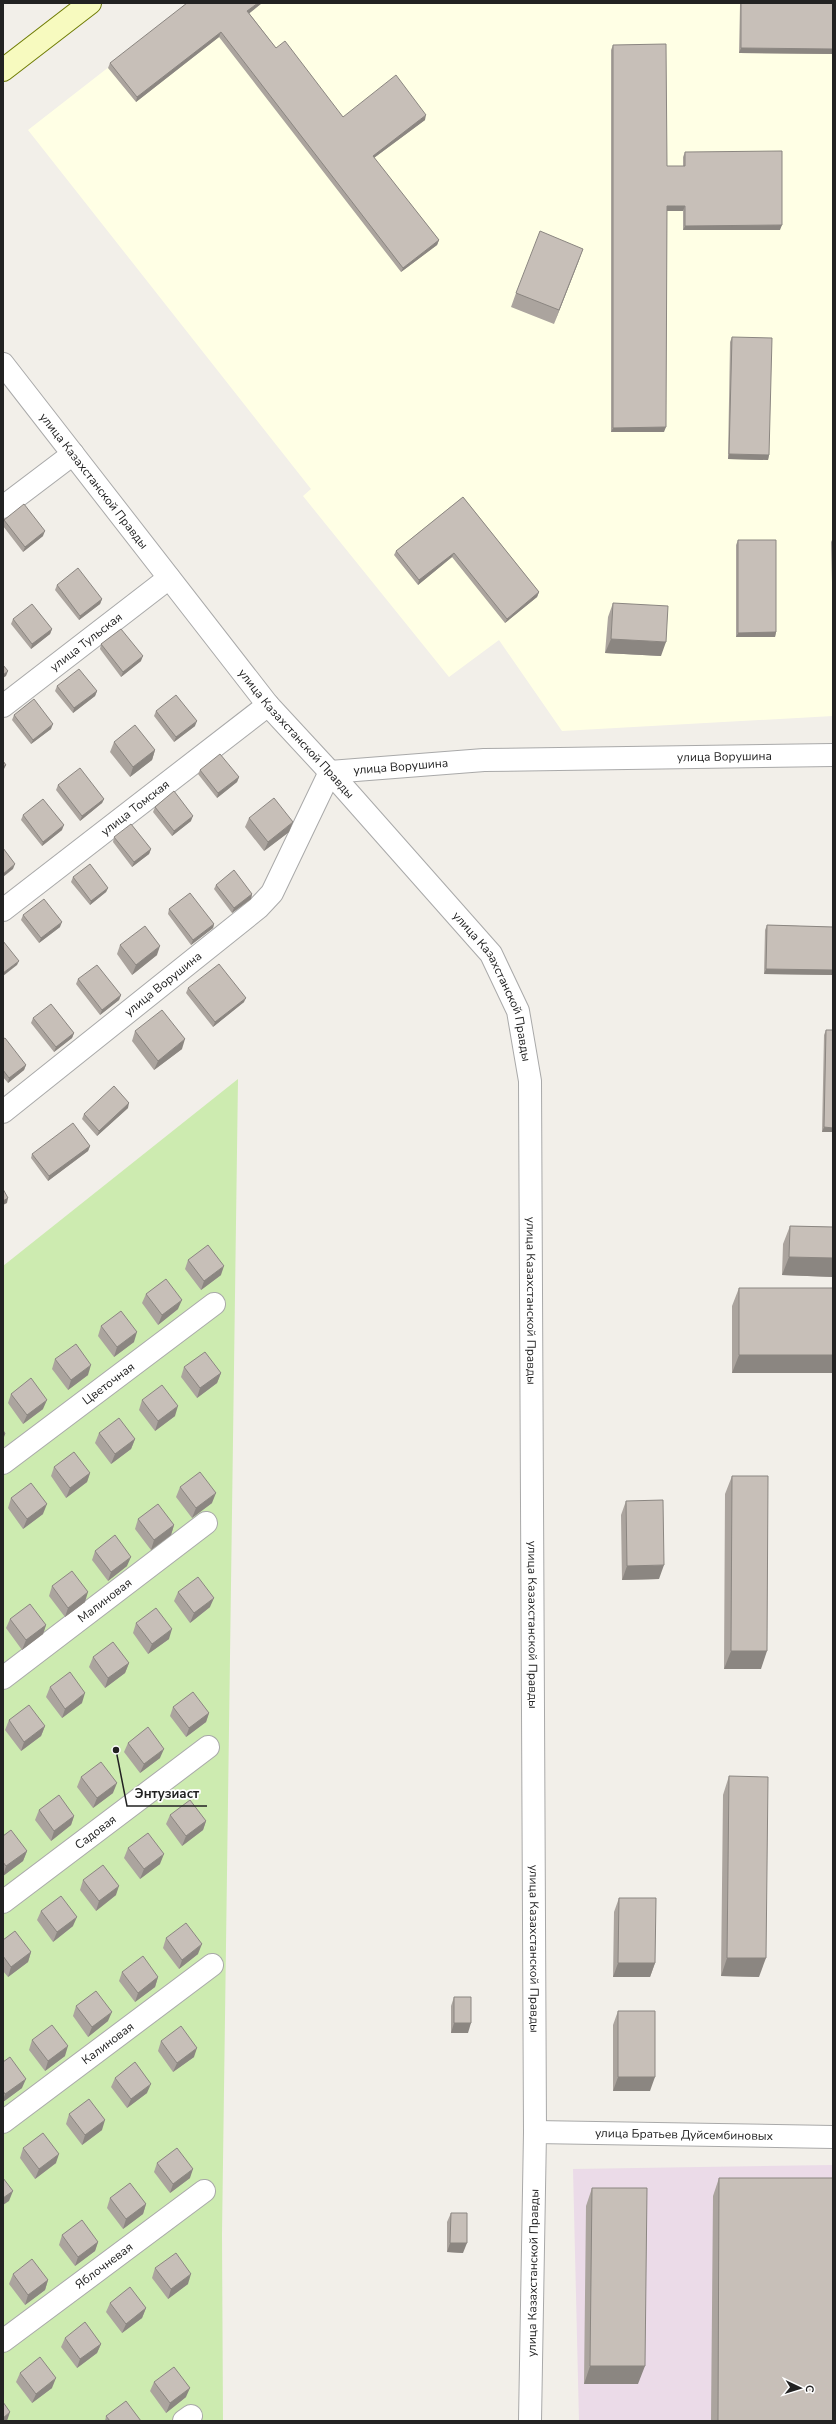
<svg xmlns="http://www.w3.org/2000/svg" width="836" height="2424" font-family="'Nunito Sans',sans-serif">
	<rect width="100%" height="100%" fill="#f2efe9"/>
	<path fill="#ebdbe8" d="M833,2165V2421H579L573,2169Z"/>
	<path fill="#ffffe5" d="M191,3H833V716L562,731L499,640L449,677L303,496L311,489L28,130Z"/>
	<path fill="#cdebb0" d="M238,1079L222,2234L223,2421H3V1266Z"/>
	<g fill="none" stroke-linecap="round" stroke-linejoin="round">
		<defs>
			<g id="minor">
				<path d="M3,507L73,454"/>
				<path id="s1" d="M3,706L169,578"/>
				<path id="s2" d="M3,910L268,705"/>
				<path id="s3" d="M3,1112L258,908L272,893L330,772"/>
				<path id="s4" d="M3,1463L214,1304"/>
				<path id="s5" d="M3,1678L206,1523"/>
				<path id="s6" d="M3,1902L208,1747"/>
				<path id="s7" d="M3,2122L212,1965"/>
				<path id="s8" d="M3,2341L204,2191"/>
				<path d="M184,2421L191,2416"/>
			</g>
			<g id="tertiary">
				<path id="s9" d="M3,364L268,705L330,772L491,954L518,1011L530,1081L535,2132L530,2421"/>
				<path id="s10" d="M330,772L484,760L833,755"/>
				<path id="s11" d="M535,2132L833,2137"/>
			</g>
			<path id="secondary" d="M3,70L90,3"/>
		</defs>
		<use href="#minor" stroke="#a9a9a9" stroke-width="24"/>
		<use href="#tertiary" stroke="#a9a9a9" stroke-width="24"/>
		<use href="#secondary" stroke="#707d05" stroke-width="24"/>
		<use href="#minor" stroke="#fff" stroke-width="22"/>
		<use href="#tertiary" stroke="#fff" stroke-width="22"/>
		<use href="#secondary" stroke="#f7fabf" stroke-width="22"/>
	</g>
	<path fill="#aba49e" d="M262,3L249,13L276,48L343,117L425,120L374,158L439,240L437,245L401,272L219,37L136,102L108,68L110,63Z
		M740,3H833V54L739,53L740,5Z
		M613,45L667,166H683V157L685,152L780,230H683V211H667L664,432H611V50Z
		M583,249L554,324L511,307L516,293Z
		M732,337L769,455L768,460L728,459L730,342Z
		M463,497L539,592L537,597L505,623L452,557L418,585L394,555L396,551Z
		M4,520L43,536L23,552L3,526V523Z
		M833,538V623L831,542Z
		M738,540L776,632L775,637H736V545Z
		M57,585L102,599L100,604L79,620L55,590Z
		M613,603L661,656L605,653L608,617Z
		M13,619L52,629L50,634L31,649L11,624Z
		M101,644L141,661L121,677L100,649Z
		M57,686L97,691L95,696L73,713L55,691Z
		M156,711L195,726L174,742L154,716Z
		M14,715L51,729L31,744L12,720Z
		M114,742L155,750L152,760L130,777L110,752Z
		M200,770L239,777L237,782L217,798L198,774Z
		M58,785L104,799L102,803L80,821L56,790Z
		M155,807L191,821L172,836L153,812Z
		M23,815L62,830L42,846L21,820Z
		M249,818L289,832L264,851L245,827Z
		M114,837L151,849L149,854L132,867L113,842Z
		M73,877L108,888L106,892L90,905L71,882Z
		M216,885L252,894L251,899L232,913L214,889Z
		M169,909L214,924L213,928L191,945L168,914Z
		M23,915L60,927L39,943L21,920Z
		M767,925L833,927V975L764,974L765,930Z
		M120,945L157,955L132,975L117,954Z
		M78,979L121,995L119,1000L100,1015L76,984Z
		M188,988L244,1002L213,1027L186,993Z
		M33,1018L74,1033L72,1038L54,1052L31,1023Z
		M826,1030L833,1132H822L824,1035Z
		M135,1031L182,1049L154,1070L132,1041Z
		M3,1039L26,1065L24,1070L8,1083L3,1077Z
		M128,1108L97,1136L82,1119L84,1114Z
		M90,1146L88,1151L48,1181L31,1158L32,1154Z
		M790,1226L833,1227V1277L782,1275L783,1244Z
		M188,1260L221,1275L201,1290L185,1269Z
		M739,1288H833V1373H732V1306Z
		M146,1294L178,1309L158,1325L142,1303Z
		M101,1326L134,1342L114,1357L98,1336Z
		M55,1359L88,1375L68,1390L52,1369Z
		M184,1367L221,1373L217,1383L197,1398L181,1377Z
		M11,1394L43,1409L23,1424L8,1403Z
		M142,1400L175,1416L155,1431L139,1410Z
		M99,1433L135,1439L131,1449L111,1464L95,1443Z
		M54,1467L90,1473L87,1482L66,1498L51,1476Z
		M732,1476L761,1669H724L725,1494Z
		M180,1487L212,1503L192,1518L176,1497Z
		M11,1498L43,1514L23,1529L8,1508Z
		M626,1501L659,1579L622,1580L621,1515Z
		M138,1519L174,1525L171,1535L151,1550L135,1529Z
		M95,1551L127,1566L108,1581L92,1560Z
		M52,1586L85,1602L65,1617L49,1596Z
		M178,1592L210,1607L190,1623L174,1601Z
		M10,1619L46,1625L43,1634L22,1650L6,1628Z
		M136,1623L169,1639L148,1654L133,1633Z
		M93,1657L129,1663L125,1673L105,1688L89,1667Z
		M50,1687L82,1703L62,1718L46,1697Z
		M173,1707L209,1713L206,1722L186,1737L170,1716Z
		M9,1720L45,1726L41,1736L21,1751L5,1730Z
		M128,1743L160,1758L140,1773L124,1752Z
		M729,1776L759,1977L721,1976L723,1795Z
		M81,1777L113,1793L93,1808L77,1787Z
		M39,1810L74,1816L71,1825L51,1841L35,1820Z
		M170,1815L206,1821L203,1830L182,1846L166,1824Z
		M3,1836L27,1851L23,1861L3,1876Z
		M128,1848L160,1864L140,1879L124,1858Z
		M83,1880L116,1895L96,1911L80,1890Z
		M619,1898L655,1963L650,1977H613L614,1912Z
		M41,1911L73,1926L53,1942L37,1920Z
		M166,1938L198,1954L179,1969L163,1948Z
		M3,1940L31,1952L28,1962L8,1977L3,1971Z
		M122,1972L158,1977L155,1987L135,2002L119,1981Z
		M454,1997L468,2033H451V2006Z
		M76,2006L108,2021L88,2037L73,2016Z
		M618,2011L650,2091H613V2025Z
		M32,2040L65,2056L45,2071L29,2050Z
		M161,2041L194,2057L173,2072L158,2051Z
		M3,2062L22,2088L3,2102Z
		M115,2078L147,2093L127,2108L111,2087Z
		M69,2114L102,2130L82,2145L66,2124Z
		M23,2148L56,2163L35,2179L20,2158Z
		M157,2163L190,2178L170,2193L154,2172Z
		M719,2178L833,2421H711L713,2196Z
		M592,2188L638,2384H584L586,2206Z
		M110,2198L146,2204L143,2214L123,2229L107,2208Z
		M451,2213L463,2253L447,2252V2222Z
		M62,2235L98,2242L95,2251L75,2266L59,2245Z
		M155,2268L188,2284L168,2299L152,2278Z
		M13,2274L48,2280L45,2290L25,2305L9,2284Z
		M110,2303L146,2308L142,2318L122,2333L106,2312Z
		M65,2338L101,2344L97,2353L77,2368L61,2347Z
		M20,2373L52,2388L32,2403L16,2382Z
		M154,2382L186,2397L166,2413L150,2391Z
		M106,2416L141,2421H105Z"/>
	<path fill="#8b8681" d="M258,3H262L246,16L247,11Z
		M221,32L219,37L136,102L137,97Z
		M741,48L833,49V54L739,53Z
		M426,115L425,120L371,160L373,156Z
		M667,206H685L683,211H665Z
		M782,225L780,230H683L685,226Z
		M439,240L437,245L401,272L403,268Z
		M583,249L578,263L554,324L559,310Z
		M666,427L664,432H611L613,428Z
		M729,454L769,455L768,460L728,459Z
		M45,531L43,536L23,552L25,547Z
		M454,553L452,557L418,585L419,580Z
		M539,592L537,597L505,623L507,619Z
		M102,599L100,604L79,620L80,616Z
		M52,629L50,634L31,649L32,644Z
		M776,632L775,637H736L738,633Z
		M611,639L666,642L661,656L605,653Z
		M143,656L141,661L121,677L123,672Z
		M8,671L6,676L3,678V675Z
		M97,691L95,696L73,713L74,708Z
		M197,721L195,726L174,742L176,737Z
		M53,724L51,729L31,744L33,740Z
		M155,750L152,760L130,777L133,767Z
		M6,765L4,769L3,770V767Z
		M239,777L237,782L217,798L218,793Z
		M104,799L102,803L80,821L82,816Z
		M193,816L191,821L172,836L174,831Z
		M293,822L289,832L264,851L268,842Z
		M64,825L62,830L42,846L43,842Z
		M151,849L149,854L132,867L134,862Z
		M15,864L13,869L3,877V874Z
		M108,888L106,892L90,905L91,901Z
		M252,894L251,899L232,913L234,908Z
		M62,922L60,927L39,943L41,938Z
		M214,924L213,928L191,945L193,940Z
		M160,946L157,955L132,975L136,965Z
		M19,961L17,965L3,976V973Z
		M766,969L833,970V975L764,974Z
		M121,995L119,1000L100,1015L102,1010Z
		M246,998L244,1002L213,1027L215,1022Z
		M74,1033L72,1038L54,1052L56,1047Z
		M185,1039L182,1049L154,1070L158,1061Z
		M26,1065L24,1070L8,1083L9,1078Z
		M129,1103L128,1108L97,1136L99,1131Z
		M824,1127L833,1128V1132H822Z
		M90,1146L88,1151L48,1181L49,1176Z
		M8,1198L7,1203L3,1205V1201Z
		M789,1257L833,1258V1277L782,1275Z
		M224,1266L221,1275L201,1290L204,1281Z
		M182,1300L178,1309L158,1325L162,1315Z
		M137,1332L134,1342L114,1357L117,1347Z
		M739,1355H833V1373H732Z
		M91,1365L88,1375L68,1390L71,1380Z
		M221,1373L217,1383L197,1398L200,1388Z
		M47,1400L43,1409L23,1424L27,1415Z
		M178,1406L175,1416L155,1431L158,1421Z
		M5,1434L3,1440V1435Z
		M135,1439L131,1449L111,1464L115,1454Z
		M90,1473L87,1482L66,1498L70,1488Z
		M216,1493L212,1503L192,1518L196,1508Z
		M47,1504L43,1514L23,1529L27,1519Z
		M174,1525L171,1535L151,1550L154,1540Z
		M131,1557L127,1566L108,1581L111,1572Z
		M664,1565L659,1579L622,1580L627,1566Z
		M88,1592L85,1602L65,1617L68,1608Z
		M214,1598L210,1607L190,1623L194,1613Z
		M46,1625L43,1634L22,1650L26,1640Z
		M172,1629L169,1639L148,1654L152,1644Z
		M731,1651H767L761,1669H724Z
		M129,1663L125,1673L105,1688L108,1678Z
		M85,1693L82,1703L62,1718L65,1709Z
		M209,1713L206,1722L186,1737L189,1728Z
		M45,1726L41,1736L21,1751L24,1742Z
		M164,1749L160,1758L140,1773L144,1764Z
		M117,1783L113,1793L93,1808L97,1798Z
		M74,1816L71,1825L51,1841L54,1831Z
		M206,1821L203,1830L182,1846L186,1836Z
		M27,1851L23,1861L3,1876L6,1866Z
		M164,1854L160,1864L140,1879L144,1869Z
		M119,1886L116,1895L96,1911L99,1901Z
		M77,1917L73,1926L53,1942L57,1932Z
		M202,1944L198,1954L179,1969L182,1960Z
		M31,1952L28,1962L8,1977L11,1967Z
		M727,1958H766L759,1977L721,1976Z
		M618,1963H655L650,1977H613Z
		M158,1977L155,1987L135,2002L138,1993Z
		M112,2012L108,2021L88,2037L92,2027Z
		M454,2023H471L468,2033H451Z
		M68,2046L65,2056L45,2071L48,2061Z
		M197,2048L194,2057L173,2072L177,2063Z
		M618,2077H655L650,2091H613Z
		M26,2079L22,2088L3,2102V2100L5,2094Z
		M151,2084L147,2093L127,2108L131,2099Z
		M105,2120L102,2130L82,2145L85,2135Z
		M59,2154L56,2163L35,2179L39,2169Z
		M193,2169L190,2178L170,2193L173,2184Z
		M13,2191L9,2201L3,2205V2198Z
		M146,2204L143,2214L123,2229L126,2219Z
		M98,2242L95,2251L75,2266L78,2257Z
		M450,2243H467L463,2253L447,2252Z
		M191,2274L188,2284L168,2299L171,2289Z
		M48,2280L45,2290L25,2305L28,2295Z
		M146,2308L142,2318L122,2333L126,2324Z
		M101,2344L97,2353L77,2368L80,2359Z
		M590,2366H645L638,2384H584Z
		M56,2378L52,2388L32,2403L36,2394Z
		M190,2388L186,2397L166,2413L170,2403Z
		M10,2412L7,2421H3V2418Z"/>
	<path fill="#c7bfb8" stroke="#8b8681" d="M187,3H258L247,11L276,48L285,41L343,117L396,75L426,115L373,156L439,240L403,268L221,32L137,97L110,63Z
		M741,3H833V49L741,48Z
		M666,44L667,166H685V152L782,151V225L685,226V206H667L666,427L613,428V45Z
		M540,231L583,249L559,310L516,293Z
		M732,337L772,338L769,455L729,454Z
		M463,497L539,592L507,619L454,553L419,580L396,551Z
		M24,504L45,531L25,547L4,520Z
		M738,540H776V632L738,633Z
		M78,568L102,599L80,616L57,585Z
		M613,603L668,606L666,642L611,639Z
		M32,604L52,629L32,644L13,619Z
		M121,629L143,656L123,672L101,644Z
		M3,665L8,671L3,675Z
		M79,669L97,691L74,708L57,686Z
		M176,695L197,721L176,737L156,711Z
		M34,699L53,724L33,740L14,715Z
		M135,725L155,750L133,767L114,742Z
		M220,754L239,777L218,793L200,770Z
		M3,761L6,765L3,767Z
		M80,768L104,799L82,816L58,785Z
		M174,791L193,816L174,831L155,807Z
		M274,798L293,822L268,842L249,818Z
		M43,799L64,825L43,842L23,815Z
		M131,824L151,849L134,862L114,837Z
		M3,848L15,864L3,874Z
		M90,864L108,888L91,901L73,877Z
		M234,870L252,894L234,908L216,885Z
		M190,893L214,924L193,940L169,909Z
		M44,899L62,922L41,938L23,915Z
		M767,925L833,927V970L766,969Z
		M145,926L160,946L136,965L120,945Z
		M3,941L19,961L3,973Z
		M219,964L246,998L215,1022L188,988Z
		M97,965L121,995L102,1010L78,979Z
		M51,1004L74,1033L56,1047L33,1018Z
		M162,1010L185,1039L158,1061L135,1031Z
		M826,1030H833V1128L824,1127Z
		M5,1038L26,1065L9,1078L3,1070V1039Z
		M114,1086L129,1103L99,1131L84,1114Z
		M73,1123L90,1146L49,1176L32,1154Z
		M3,1189L8,1198L3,1201Z
		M790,1226L833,1227V1258L789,1257Z
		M208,1245L224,1266L204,1281L188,1260Z
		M166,1279L182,1300L162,1315L146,1294Z
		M739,1288H833V1355H739Z
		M121,1311L137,1332L117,1347L101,1326Z
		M76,1344L91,1365L71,1380L55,1359Z
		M205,1352L221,1373L200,1388L184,1367Z
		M31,1378L47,1400L27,1415L11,1394Z
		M162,1385L178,1406L158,1421L142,1400Z
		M119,1418L135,1439L115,1454L99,1433Z
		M3,1430L5,1434L3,1435Z
		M74,1452L90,1473L70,1488L54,1467Z
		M200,1472L216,1493L196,1508L180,1487Z
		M732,1476H768L767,1651H731Z
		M31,1483L47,1504L27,1519L11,1498Z
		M663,1500L664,1565L627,1566L626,1501Z
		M158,1504L174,1525L154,1540L138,1519Z
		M115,1535L131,1557L111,1572L95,1551Z
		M72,1571L88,1592L68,1608L52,1586Z
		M198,1577L214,1598L194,1613L178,1592Z
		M30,1604L46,1625L26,1640L10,1619Z
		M156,1608L172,1629L152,1644L136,1623Z
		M113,1642L129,1663L108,1678L93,1657Z
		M70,1672L85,1693L65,1709L50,1687Z
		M193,1692L209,1713L189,1728L173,1707Z
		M29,1705L45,1726L24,1742L9,1720Z
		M148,1727L164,1749L144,1764L128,1743Z
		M101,1762L117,1783L97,1798L81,1777Z
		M729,1776L768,1777L766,1958H727Z
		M59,1795L74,1816L54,1831L39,1810Z
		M190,1800L206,1821L186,1836L170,1815Z
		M11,1830L27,1851L6,1866L3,1862V1836Z
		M148,1833L164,1854L144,1869L128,1848Z
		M103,1865L119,1886L99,1901L83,1880Z
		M61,1896L77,1917L57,1932L41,1911Z
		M619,1898H656L655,1963H618Z
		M186,1923L202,1944L182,1960L166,1938Z
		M15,1931L31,1952L11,1967L3,1956V1940Z
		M143,1956L158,1977L138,1993L122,1972Z
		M96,1991L112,2012L92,2027L76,2006Z
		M454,1997H471V2023H454Z
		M618,2011H655V2077H618Z
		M52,2025L68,2046L48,2061L32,2040Z
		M181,2026L197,2048L177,2063L161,2041Z
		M10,2057L26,2079L5,2094L3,2091V2062Z
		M135,2062L151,2084L131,2099L115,2078Z
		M89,2099L105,2120L85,2135L69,2114Z
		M43,2133L59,2154L39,2169L23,2148Z
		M177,2148L193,2169L173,2184L157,2163Z
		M3,2178L13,2191L3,2198Z
		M719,2178H833V2421H718Z
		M130,2183L146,2204L126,2219L110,2198Z
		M592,2188H647L645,2366H590Z
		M451,2213H467V2243H450Z
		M82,2220L98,2242L78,2257L62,2235Z
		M176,2253L191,2274L171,2289L155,2268Z
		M32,2259L48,2280L28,2295L13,2274Z
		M130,2287L146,2308L126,2324L110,2303Z
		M85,2322L101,2344L80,2359L65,2338Z
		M40,2357L56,2378L36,2394L20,2373Z
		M174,2367L190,2388L170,2403L154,2382Z
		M126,2401L141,2421H110L106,2416Z
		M3,2402L10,2412L3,2418Z"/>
	<g text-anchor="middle" stroke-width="3.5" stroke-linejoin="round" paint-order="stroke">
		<g font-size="12" fill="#222" stroke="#fff">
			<text dy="4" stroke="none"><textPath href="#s9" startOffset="148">улица Казахстанской Правды</textPath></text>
			<text dy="4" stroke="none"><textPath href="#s1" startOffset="105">улица Тульская</textPath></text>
			<text dy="4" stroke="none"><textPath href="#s9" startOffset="472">улица Казахстанской Правды</textPath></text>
			<text dy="4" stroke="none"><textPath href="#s10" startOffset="395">улица Ворушина</textPath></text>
			<text dy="4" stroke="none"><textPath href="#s10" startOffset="71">улица Ворушина</textPath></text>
			<text dy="4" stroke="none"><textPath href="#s2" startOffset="167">улица Томская</textPath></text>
			<text dy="4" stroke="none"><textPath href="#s3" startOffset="205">улица Ворушина</textPath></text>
			<text dy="4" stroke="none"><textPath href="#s9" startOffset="796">улица Казахстанской Правды</textPath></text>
			<text dy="4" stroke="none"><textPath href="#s9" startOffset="1120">улица Казахстанской Правды</textPath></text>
			<text dy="4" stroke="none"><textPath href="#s4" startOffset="132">Цветочная</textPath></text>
			<text dy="4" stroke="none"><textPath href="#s5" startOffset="128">Малиновая</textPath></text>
			<text dy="4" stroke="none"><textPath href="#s9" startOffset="1444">улица Казахстанской Правды</textPath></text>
			<text dy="4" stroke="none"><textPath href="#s6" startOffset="116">Садовая</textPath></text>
			<text dy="4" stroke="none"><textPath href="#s9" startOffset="1768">улица Казахстанской Правды</textPath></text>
			<text dy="4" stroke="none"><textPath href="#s7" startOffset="131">Калиновая</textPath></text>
			<text dy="4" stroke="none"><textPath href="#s11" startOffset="149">улица Братьев Дуйсембиновых</textPath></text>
			<text dy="4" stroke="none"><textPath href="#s8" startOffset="126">Яблочневая</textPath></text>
			<text transform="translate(533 2273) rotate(-89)" y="4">улица Казахстанской Правды</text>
		</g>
	</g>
	<path fill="none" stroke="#222" stroke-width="1.5" d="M116 1750L127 1806H207"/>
	<circle fill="#222" stroke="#fff" stroke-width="1.5" cx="116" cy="1750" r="4"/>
	<g font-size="13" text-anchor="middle" font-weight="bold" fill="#222" stroke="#fff" stroke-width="3.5" stroke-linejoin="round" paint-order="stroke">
		<text x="167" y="1798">Энтузиаст</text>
	</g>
	<rect width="836" height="2424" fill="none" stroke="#222222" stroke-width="8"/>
	<g transform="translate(800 2388) rotate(94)" stroke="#ffffff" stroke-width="3" paint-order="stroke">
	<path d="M0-3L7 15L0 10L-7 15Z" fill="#222222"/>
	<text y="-6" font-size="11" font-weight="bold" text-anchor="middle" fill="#222222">С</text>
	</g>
</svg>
